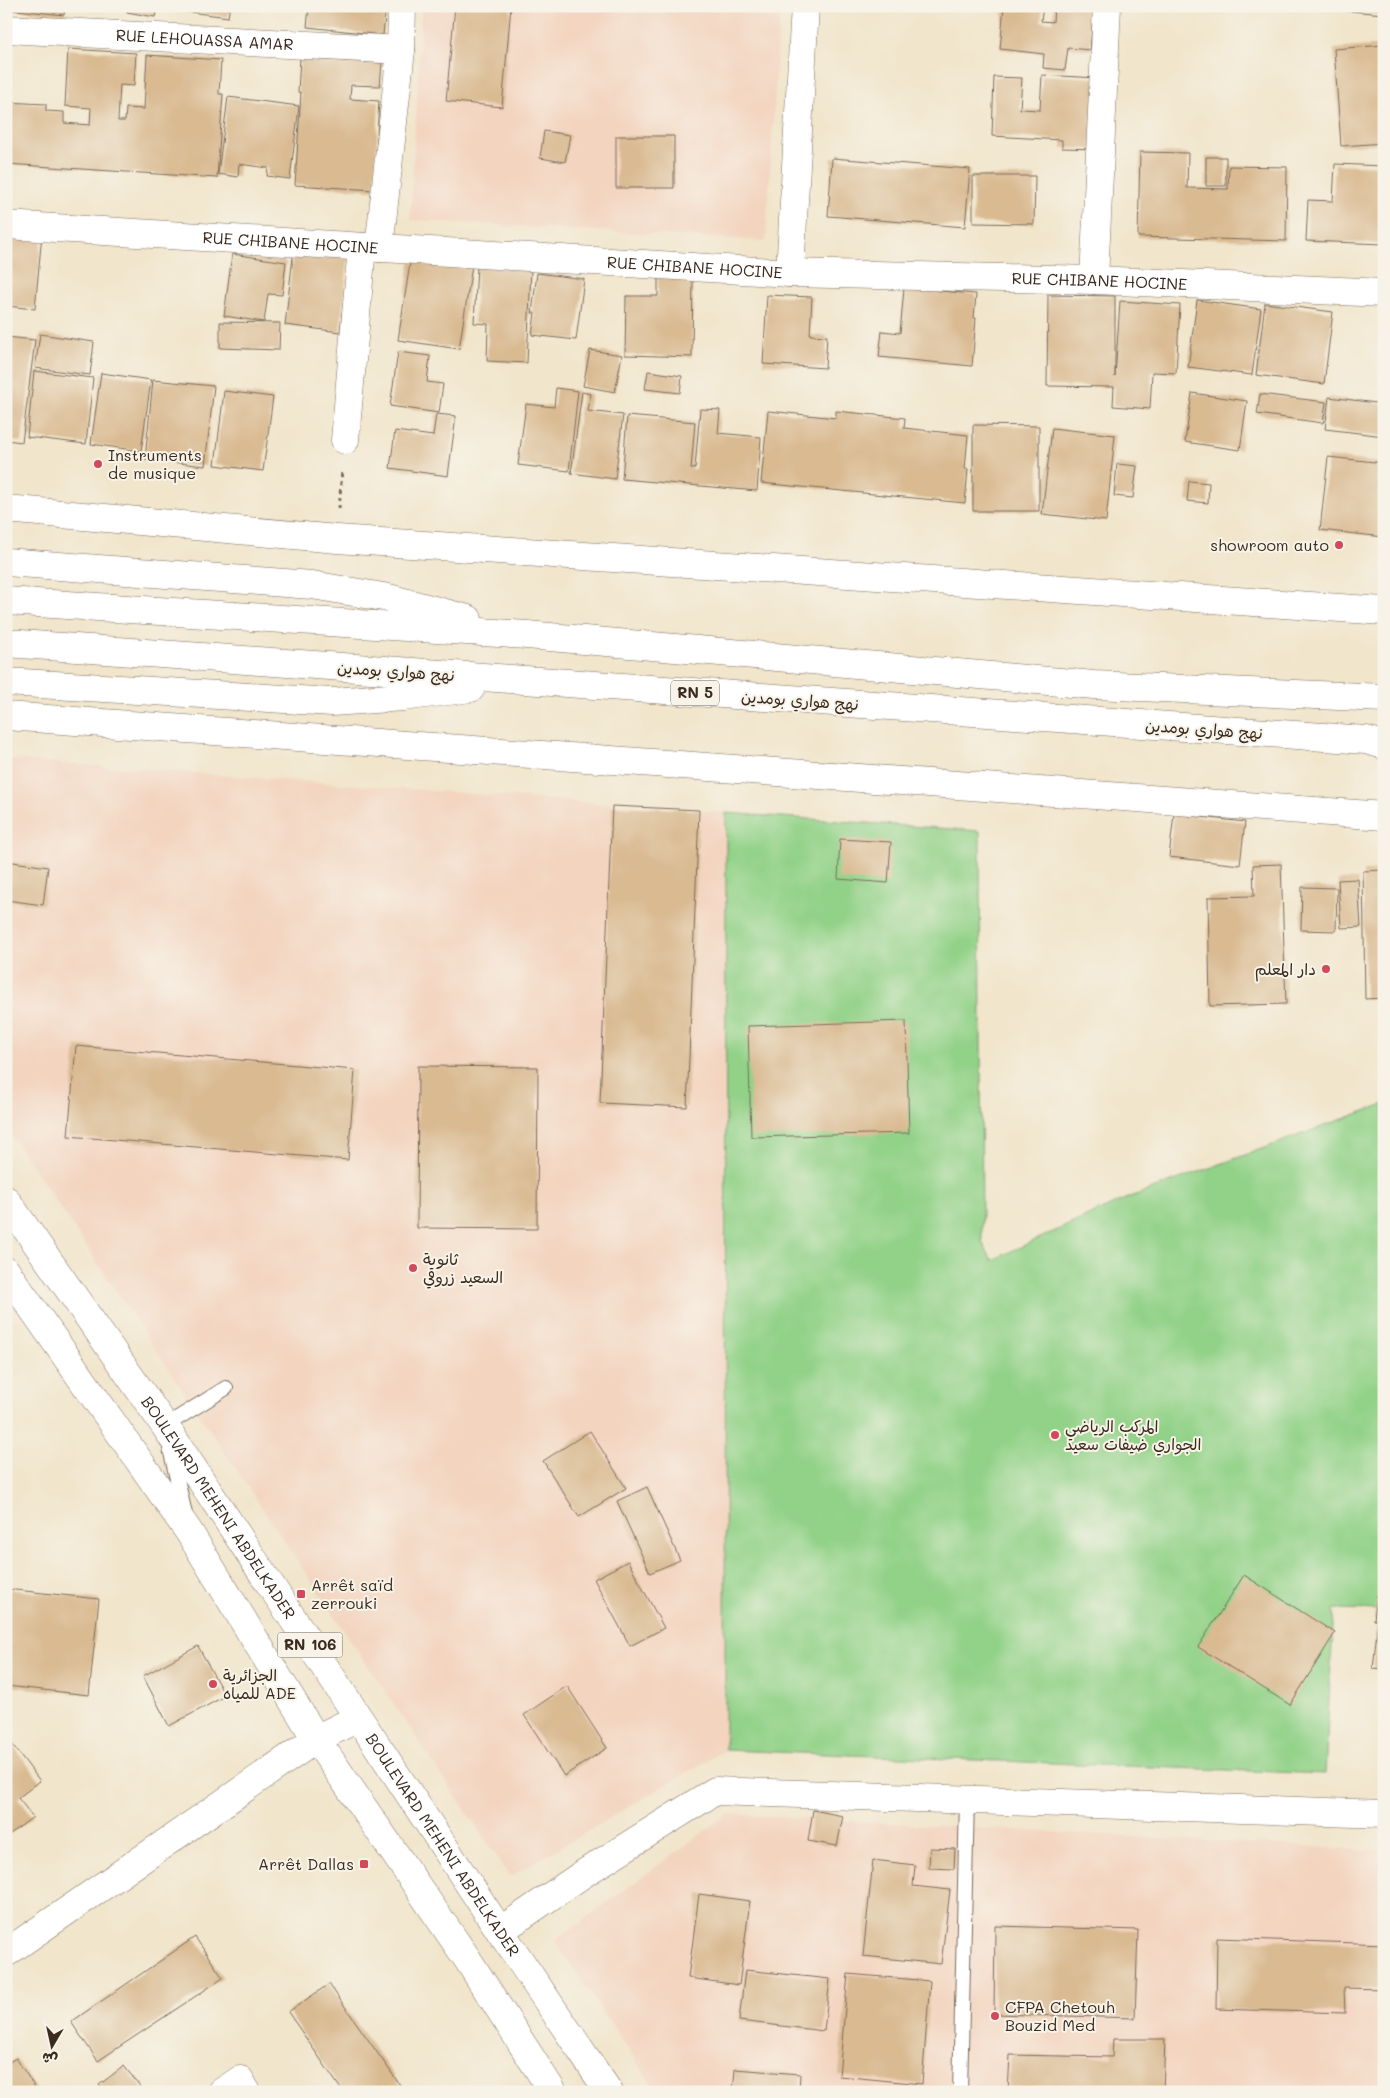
<svg xmlns="http://www.w3.org/2000/svg" width="1390" height="2098" font-family="Mali,'Playpen Sans Arabic',sans-serif">
	<rect width="100%" height="100%" fill="#f7f3e8"/>
	<filter id="ink" filterUnits="userSpaceOnUse"><feTurbulence type="fractalNoise" baseFrequency=".02" numOctaves="2"/><feDisplacementMap in="SourceGraphic" scale="10" xChannelSelector="R" yChannelSelector="G"/><feConvolveMatrix kernelMatrix="1 2 1 2 8 2 1 2 1" color-interpolation-filters="sRGB"/></filter>
	<filter id="wash" filterUnits="userSpaceOnUse"><feTurbulence type="fractalNoise" baseFrequency=".0096" numOctaves="4" result="noise"/><feDisplacementMap in="SourceGraphic" scale="20" xChannelSelector="R" yChannelSelector="G"/><feGaussianBlur stdDeviation="1.12" result="paint"/><feColorMatrix in="noise" values="0 0 0 0 0 0 0 0 0 0 0 0 0 0 0 0 0 1.4 0 .05"/><feComposite in="paint" operator="in"/></filter>
	<g filter="url(#wash)">
		<rect width="100%" height="100%" fill="#f1e5cb"/>
		<path fill="#f3d4bf" d="M422,6H780L766,241L410,220Z
			M6,759L726,813L725,1750L510,1877L6,1127Z
			M728,1814L1384,1851V2092H657L555,1941Z"/>
		<path fill="#92d288" stroke="#667e53" d="M726,813L980,831L982,1242L992,1260L1125,1199L1384,1104V1610L1334,1609L1325,1774L725,1750Z"/>
		<g id="blocks">
			<path fill="#d9ba91" d="M6,6H65L64,15L6,9Z
				M128,6H157L155,17L127,12Z
				M167,6H230L228,17L166,9Z
				M309,6H386L383,35L307,27Z
				M455,6H511L502,107L446,101Z
				M1004,6H1043L1041,21L1053,22L1054,6H1094L1090,50L1068,48L1065,70L1043,68L1044,54L1000,49Z
				M1315,6H1384V14L1315,8Z
				M1384,45V143L1341,146L1334,49Z
				M68,49L136,53L134,86L120,85L118,121H125L126,108L144,109L147,55L221,60L219,94H223L217,178L6,164V102L46,104V111L64,112V123L90,125L91,108L65,106Z
				M300,58L382,63L380,86L351,85L350,99L379,101L374,190L295,185L301,93L298,92Z
				M1042,75L1098,78L1095,149L1062,148V140L992,136L994,77L1022,78L1020,109L1040,110Z
				M228,97L299,106L290,179L267,176L268,168L239,164L238,177L218,174Z
				M544,131L570,135L565,162L540,158Z
				M616,136H674V188H616Z
				M1140,152L1188,153L1187,188L1228,189L1229,166L1287,167L1286,241L1138,237Z
				M1206,157H1226V186H1206Z
				M832,158L970,169L965,227L828,216Z
				M1335,164L1384,166V244L1306,241L1308,200L1333,201Z
				M973,176H1035L1034,224L973,223Z
				M6,230L42,234L35,309L6,306Z
				M294,248L349,254L340,332L285,325Z
				M232,254L286,262L282,295L268,294L264,322L224,316Z
				M411,257L472,266L459,349L398,340Z
				M477,266L531,268L527,363L487,361L488,324L474,323Z
				M537,273L584,279L576,340L532,335L535,313H532Z
				M658,273L693,274L692,357L625,355L626,296H658Z
				M904,288L976,294L974,318H976L972,366L879,357L882,331L900,333Z
				M767,295L812,297L810,335L827,336L825,368L763,364Z
				M1048,295L1115,296V377L1120,301L1180,305L1176,373L1152,372L1150,409L1113,406L1114,387L1047,386Z
				M1197,300L1261,309L1252,375L1188,367Z
				M1265,303L1333,312L1324,384L1256,375Z
				M220,322L280,323L279,350L220,348Z
				M40,334L94,342L90,375L35,368Z
				M6,337L35,340L22,442L6,440Z
				M590,350L622,355L615,392L583,386Z
				M398,352L430,356L427,382L443,384L439,413L390,406Z
				M34,371L93,378L86,444L27,437Z
				M648,371L682,376L680,393L645,389Z
				M101,373L151,380L141,451L91,444Z
				M153,380L214,386L205,466L145,459Z
				M556,388L578,391L569,471L518,465L526,404L554,407Z
				M224,391L273,397L263,471L215,465Z
				M582,392L591,394L588,411L623,415L615,479L571,473Z
				M1192,393L1247,401L1240,450L1185,442Z
				M1260,394L1326,402L1323,423L1257,414Z
				M1329,397L1384,404V436L1325,429Z
				M700,409L720,410L718,433L761,437L757,491L622,479L627,416L695,422L691,469H695Z
				M768,411L836,418V411L905,418L904,428L968,435L965,469H968L965,503L761,483Z
				M436,414L456,416L448,476L390,468L395,431L433,436Z
				M973,425L1039,426V511H973Z
				M1052,428L1115,435L1106,521L1042,514Z
				M1328,457L1384,463V537L1320,530Z
				M1117,464L1137,466L1133,498L1114,496Z
				M1189,481L1209,483L1208,503L1187,501Z
				M612,806L699,810L687,1107L600,1103Z
				M1174,814L1245,822L1240,865L1169,857Z
				M840,839L891,842L888,883L838,879Z
				M6,861L48,867L43,905L6,900Z
				M1281,864L1286,1004L1210,1006L1208,897L1254,896L1253,865Z
				M1384,870V998L1365,999L1363,871Z
				M1358,879L1361,927L1341,928L1338,880Z
				M1302,887L1337,888L1336,931L1301,930Z
				M906,1021L909,1133L751,1137L748,1026Z
				M76,1046L355,1070L348,1160L68,1136Z
				M418,1066L538,1067L537,1229L417,1228Z
				M590,1431L626,1488L579,1517L543,1461Z
				M647,1487L680,1560L650,1573L617,1501Z
				M628,1561L664,1628L630,1646L594,1579Z
				M1244,1575L1335,1633L1290,1705L1198,1647Z
				M6,1589L99,1599L89,1695L6,1686Z
				M1377,1595L1384,1596V1670L1373,1669L1378,1620H1374Z
				M198,1646L225,1696L169,1726L143,1676Z
				M567,1686L607,1748L564,1776L524,1715Z
				M6,1736L40,1781L18,1798L33,1817L6,1837Z
				M813,1810L843,1816L837,1846L808,1841Z
				M930,1848L955,1849L954,1869L929,1868Z
				M873,1860L915,1865L913,1886L950,1890L941,1964L863,1956Z
				M699,1894L750,1901L739,1985L688,1978Z
				M995,1926L1138,1930L1135,2018L994,2014Z
				M195,1937L223,1978L98,2061L71,2022Z
				M1217,1938L1384,1944L1383,1989L1344,1988L1345,2013L1216,2009Z
				M745,1970L830,1979L824,2031L739,2021Z
				M848,1974L930,1981L922,2084L839,2076Z
				M329,1984L405,2092H343L288,2012Z
				M1113,2039H1165L1163,2092H1008L1010,2055L1112,2057Z
				M16,2058L38,2092H6V2064Z
				M124,2066L143,2090L141,2092H104L99,2085Z
				M735,2069L800,2074L799,2092H733Z"/>
		</g>
	</g>
	<g filter="url(#ink)">
		<use href="#blocks" fill-opacity="0" stroke="#7b6b5b" stroke-width="1"/>
		<g fill="none" stroke-linecap="round" stroke-linejoin="round">
			<defs>
				<path id="service" d="M185,1514L165,1426L226,1388
					M960,2092L967,1800"/>
				<g id="minor">
					<path id="s1" d="M6,29L401,50"/>
					<path id="s2" d="M6,225L790,273L1094,280L1384,293"/>
					<path d="M379,248L401,50L402,6"/>
					<path d="M790,273L805,6"/>
					<path d="M1094,280L1107,6"/>
					<path d="M345,440L362,247"/>
					<path d="M6,509L337,539L1384,611"/>
					<path d="M6,716L1384,816"/>
					<path d="M500,1931L586,1872L715,1791L1384,1814"/>
					<path d="M6,1953L316,1739L358,1718"/>
					<path d="M222,2092L240,2080L247,2092"/>
				</g>
				<g id="primary">
					<path d="M6,562L312,585L389,598L468,619"/>
					<path d="M6,601L527,635L1094,685L1384,698"/>
					<path d="M6,643L1366,740L1384,745"/>
					<path d="M6,682L332,702L403,697L471,688"/>
					<path id="s3" d="M6,1200L165,1426L500,1931L609,2092"/>
					<path d="M6,1271L189,1532L316,1739L466,1957L553,2092"/>
				</g>
			</defs>
			<use href="#service" stroke="#7b6b5b" stroke-width="16"/>
			<use href="#minor" stroke="#7b6b5b" stroke-width="29"/>
			<use href="#primary" stroke="#7b6b5b" stroke-width="29"/>
			<path stroke="#7b6b5b" stroke-width="3" stroke-dasharray="4 4" stroke-linecap="butt" d="M339,509L342,470"/>
			<use href="#service" stroke="#fff" stroke-width="14"/>
			<use href="#minor" stroke="#fff" stroke-width="28"/>
			<use href="#primary" stroke="#fff" stroke-width="28"/>
		</g>
	</g>
	<g fill="#d1495b" stroke="#f7f3e8" stroke-width="2">
		<circle cx="98" cy="464" r="5"/>
		<circle cx="1339" cy="545" r="5"/>
		<circle cx="1326" cy="969" r="5"/>
		<circle cx="413" cy="1268" r="5"/>
		<circle cx="1055" cy="1435" r="5"/>
		<rect x="296" y="1589" width="10" height="10" rx="2.5"/>
		<circle cx="213" cy="1684" r="5"/>
		<rect x="359" y="1859" width="10" height="10" rx="2.5"/>
		<circle cx="995" cy="2016" r="5"/>
	</g>
	<g text-anchor="middle" stroke-width="4" stroke-linejoin="round" paint-order="stroke">
		<g fill="#f7f3e8" stroke="#73665b" stroke-width="1">
			<rect x="671" y="680.5" width="48" height="25" rx="4"/>
			<rect x="277.5" y="1632.5" width="65" height="25" rx="4"/>
		</g>
		<g font-size="15" font-weight="bold" fill="#3b2a1e">
			<text x="695" y="698">RN 5</text>
			<text x="310" y="1650">RN 106</text>
		</g>
		<g font-size="16" fill="#3b2a1e" stroke="#f7f3e8">
			<text dy="6" stroke="none"><textPath href="#s1" startOffset="199">RUE LEHOUASSA AMAR</textPath></text>
			<text dy="6" stroke="none"><textPath href="#s2" startOffset="285">RUE CHIBANE HOCINE</textPath></text>
			<text dy="6" stroke="none"><textPath href="#s2" startOffset="690">RUE CHIBANE HOCINE</textPath></text>
			<text dy="6" stroke="none"><textPath href="#s2" startOffset="1095">RUE CHIBANE HOCINE</textPath></text>
			<text transform="translate(396 671) rotate(4)" y="6">نهج هواري بومدين</text>
			<text transform="translate(800 700) rotate(4)" y="6">نهج هواري بومدين</text>
			<text transform="translate(1204 729) rotate(4)" y="6">نهج هواري بومدين</text>
			<text dy="6" stroke="none"><textPath href="#s3" startOffset="374">BOULEVARD MEHENI ABDELKADER</textPath></text>
			<text dy="6" stroke="none"><textPath href="#s3" startOffset="779">BOULEVARD MEHENI ABDELKADER</textPath></text>
		</g>
		<g font-size="16" fill="#3b2a1e" stroke="#f7f3e8" text-anchor="start">
			<text x="108" y="461">Instruments<tspan x="108" dy="18">de musique</tspan></text>
			<text x="1329" y="551" text-anchor="end">showroom auto</text>
			<text x="1316" y="975" text-anchor="end">دار المعلم</text>
			<text x="423" y="1265">ثانوية<tspan x="423" dy="18">السعيد زروقي</tspan></text>
			<text x="1065" y="1432">المركب الرياضي<tspan x="1065" dy="18">الجواري ضيفات سعيد</tspan></text>
			<text x="311" y="1591">Arrêt saïd<tspan x="311" dy="18">zerrouki</tspan></text>
			<text x="223" y="1681">الجزائرية<tspan x="223" dy="18">للمياه ADE</tspan></text>
			<text x="354" y="1870" text-anchor="end">Arrêt Dallas</text>
			<text x="1005" y="2013">CFPA Chetouh<tspan x="1005" dy="18">Bouzid Med</tspan></text>
		</g>
	</g>
	<rect width="1390" height="2098" fill="none" stroke="#f7f3e8" stroke-width="25"/>
	<g transform="translate(52 2046) rotate(189)" stroke="#f7f3e8" stroke-width="4" paint-order="stroke">
	<path d="M0-4L9 19L0 12L-9 19Z" fill="#3b2a1e"/>
	<text y="-8" font-size="14" font-weight="bold" text-anchor="middle" fill="#3b2a1e">ش</text>
	</g>
</svg>
